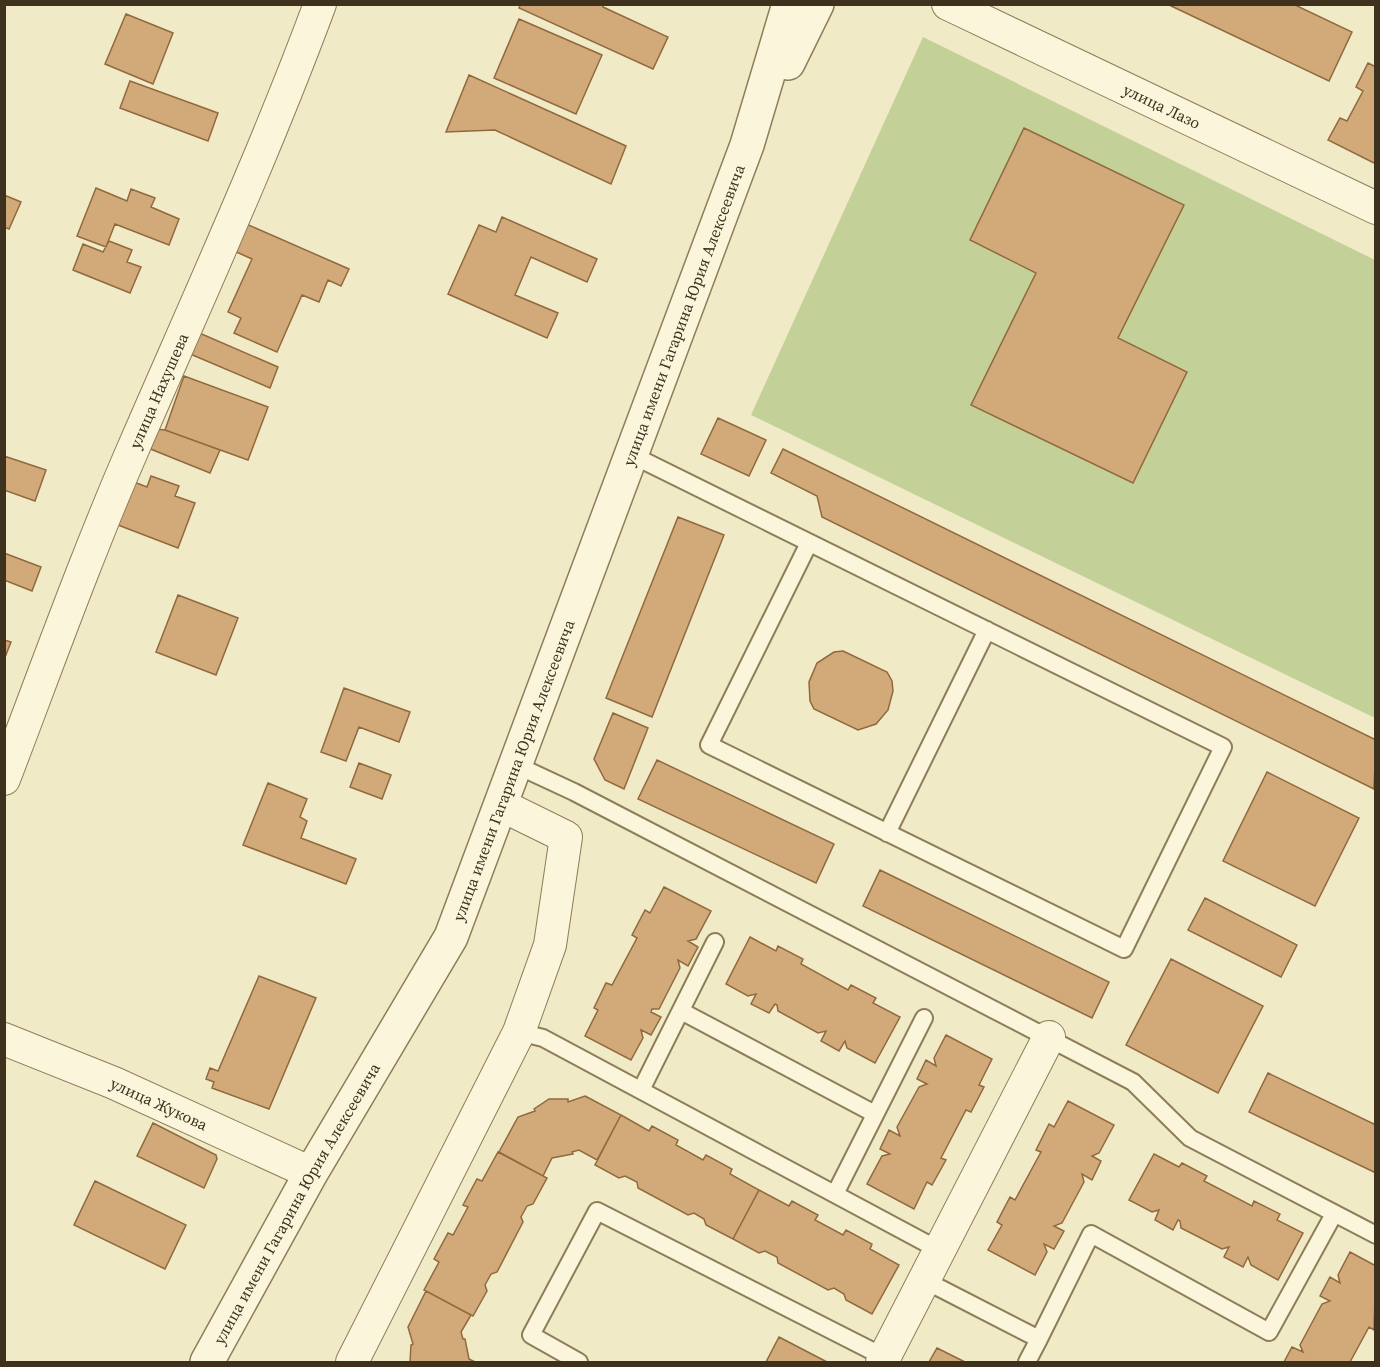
<svg xmlns="http://www.w3.org/2000/svg" width="1380" height="1367" font-family="'Source Serif 4',serif">
	<rect width="100%" height="100%" fill="#f1eac6"/>
	<path fill="#c3d199" d="M923,37L1375,260V718L751,415Z"/>
	<path fill="#d2aa7a" stroke="#90693e" stroke-width="1.5" d="M521,4H604L603,7L668,37L653,69L519,8Z
		M1167,4H1293L1352,32L1329,81Z
		M126,14L173,33L153,84L105,64Z
		M519,19L602,55L576,114L494,78Z
		M1368,63L1376,67V164L1328,140L1340,118L1347,121L1363,91L1356,87Z
		M469,75L626,146L611,184L495,130L446,132Z
		M130,81L218,113L208,141L120,108Z
		M1024,128L1184,205L1118,338L1187,372L1133,483L971,405L1036,273L970,240Z
		M96,188L127,201L131,189L155,198L151,207L179,219L169,245L115,224L106,247L77,236Z
		M4,195L21,202L9,229L4,227Z
		M502,217L597,259L587,282L531,257L515,295L558,313L547,338L448,294L479,225L496,232Z
		M244,223L349,269L341,286L328,280L319,302L302,295L277,352L234,333L241,318L228,312L252,259L232,250Z
		M109,241L132,250L127,262L141,267L130,293L73,270L83,244L103,252Z
		M197,332L278,367L270,388L188,353Z
		M184,376L268,407L248,460L165,430Z
		M718,418L766,440L749,476L701,454Z
		M155,429L165,430L220,450L210,473L148,448Z
		M783,449L1376,740L1374,789L822,517L817,496L771,473Z
		M4,456L46,470L35,501L4,490Z
		M151,476L179,486L175,496L195,503L178,548L118,525L134,482L147,487Z
		M678,517L724,535L652,717L606,698Z
		M4,553L41,567L32,591L4,580Z
		M178,595L238,618L216,675L156,652Z
		M4,640L11,642L4,660Z
		M843,651L887,672L892,681L893,691L888,710L876,724L858,730L814,709L810,701L809,682L817,663L834,652Z
		M344,688L410,712L399,742L359,727L346,761L321,752Z
		M613,713L648,728L624,789L605,780L594,759Z
		M657,760L834,844L816,883L638,799Z
		M359,763L391,775L382,799L350,787Z
		M1267,772L1359,818L1315,906L1223,861Z
		M268,783L307,799L300,817L307,821L301,838L356,859L346,884L243,845Z
		M880,870L1109,982L1092,1018L863,906Z
		M664,887L711,911L696,939L688,941L698,947L688,966L678,960L680,968L659,1009H652L651,1012L661,1017L651,1035L641,1030L643,1038L631,1060L585,1036L598,1010L594,1008L606,983L612,985L637,938L632,935L645,910L650,913Z
		M1205,898L1297,945L1281,977L1188,930Z
		M750,937L776,951L778,946L803,959L801,964L848,990L851,985L876,998L873,1003L900,1017L875,1063L847,1048L845,1041L839,1051L821,1041L826,1031L818,1033L778,1011L777,1005L775,1004L769,1013L751,1004L756,994L748,996L726,984Z
		M1171,959L1263,1006L1218,1093L1126,1045Z
		M259,976L316,998L269,1109L212,1088L214,1082L206,1079L210,1068L218,1071Z
		M946,1035L992,1059L979,1085L984,1087L971,1112L966,1110L941,1158L946,1160L932,1185L927,1182L914,1209L867,1184L882,1156L890,1154L880,1149L889,1130L900,1136L897,1127L919,1087L927,1084L917,1079L926,1060L936,1066L934,1058Z
		M1268,1073L1376,1125V1173L1249,1112Z
		M585,1096L621,1115L597,1160L579,1150L572,1152L573,1154L552,1158L543,1176L499,1152L518,1117L535,1111L534,1109L549,1099H568V1102Z
		M1068,1101L1114,1125L1099,1153L1092,1156L1101,1161L1092,1180L1082,1174L1084,1182L1062,1223L1054,1226L1064,1231L1054,1249L1044,1244L1047,1252L1035,1275L988,1250L1002,1225L997,1222L1010,1197L1015,1200L1041,1152L1036,1150L1049,1124L1054,1127Z
		M621,1115L649,1131L652,1126L678,1140L676,1145L703,1160L706,1155L732,1169L730,1174L759,1190L733,1239L706,1225L704,1219L694,1213L688,1215L638,1188L637,1182L625,1176L619,1178L595,1165Z
		M153,1123L216,1155L217,1159L204,1188L137,1156Z
		M498,1152L547,1178L533,1204L527,1206L521,1217L523,1222L497,1272L491,1274L485,1285L487,1291L473,1316L424,1290L439,1262L434,1259L448,1233L453,1235L468,1207L463,1205L477,1179L482,1181Z
		M1154,1154L1179,1167L1182,1163L1207,1176L1204,1181L1252,1206L1254,1201L1280,1214L1277,1220L1303,1233L1278,1280L1251,1265L1248,1257L1243,1267L1224,1257L1229,1247L1222,1249L1181,1228L1180,1221L1178,1220L1173,1230L1155,1220L1159,1210L1152,1212L1129,1200Z
		M95,1181L186,1225L165,1269L74,1225Z
		M759,1190L789,1206L792,1201L818,1215L815,1220L843,1235L846,1230L872,1244L870,1249L899,1265L872,1314L846,1300L844,1294L834,1288L828,1290L778,1263L777,1257L765,1251L759,1253L733,1239Z
		M1350,1252L1376,1266L1374,1330L1369,1327L1350,1362H1284L1292,1347L1303,1352L1300,1345L1322,1304L1330,1301L1320,1296L1330,1277L1340,1283L1338,1275Z
		M426,1291L471,1315L461,1332L463,1339H465L469,1359L475,1362H410L411,1345L413,1344L408,1327Z
		M779,1337L827,1362H766Z
		M937,1348L965,1362H929Z"/>
	<g fill="none" stroke-linecap="round" stroke-linejoin="round">
		<defs>
			<path id="service" d="M632,455L1223,747L1124,949L709,745L809,543
				M516,765L574,792L1133,1082L1190,1138L1376,1235
				M887,833L987,630
				M681,1011L875,1114
				M519,1032L543,1038L939,1250
				M641,1090L715,942
				M835,1194L924,1018
				M924,1280L1039,1339L1027,1362
				M1039,1339L1091,1234L1269,1332L1334,1214
				M579,1362L531,1335L597,1211L884,1357"/>
			<g id="minor">
				<path id="s1" d="M948,4L1376,208"/>
				<path id="s2" d="M4,779C46,669 86,557 133,449C197,301 264,155 320,4"/>
				<path id="s3" d="M4,1039L114,1083L311,1173"/>
				<path d="M352,1362L519,1032L550,945L566,837L501,805"/>
				<path d="M882,1362L1049,1037"/>
			</g>
			<g id="tertiary">
				<path d="M788,63L817,4"/>
				<path id="s4" d="M207,1362L311,1173L451,937L747,145L789,4"/>
			</g>
		</defs>
		<use href="#service" stroke="#8f7d5a" stroke-width="20"/>
		<use href="#minor" stroke="#8f7d5a" stroke-width="34"/>
		<use href="#tertiary" stroke="#8f7d5a" stroke-width="36"/>
		<use href="#service" stroke="#fbf6db" stroke-width="16"/>
		<use href="#minor" stroke="#fbf6db" stroke-width="32"/>
		<use href="#tertiary" stroke="#fbf6db" stroke-width="33"/>
	</g>
	<g text-anchor="middle" stroke-width="4.5" stroke-linejoin="round" paint-order="stroke">
		<g font-size="16" fill="#3e321f" stroke="#f8f3d7">
			<text dy="6" stroke="none"><textPath href="#s1" startOffset="237">улица Лазо</textPath></text>
			<text dy="6" stroke="none"><textPath href="#s4" startOffset="1154">улица имени Гагарина Юрия Алексеевича</textPath></text>
			<text dy="6" stroke="none"><textPath href="#s2" startOffset="418">улица Нахушева</textPath></text>
			<text dy="6" stroke="none"><textPath href="#s4" startOffset="668">улица имени Гагарина Юрия Алексеевича</textPath></text>
			<text dy="6" stroke="none"><textPath href="#s3" startOffset="168">улица Жукова</textPath></text>
			<text dy="6" stroke="none"><textPath href="#s4" startOffset="182">улица имени Гагарина Юрия Алексеевича</textPath></text>
		</g>
	</g>
	<rect width="1380" height="1367" fill="none" stroke="#3e321f" stroke-width="12"/>
</svg>
